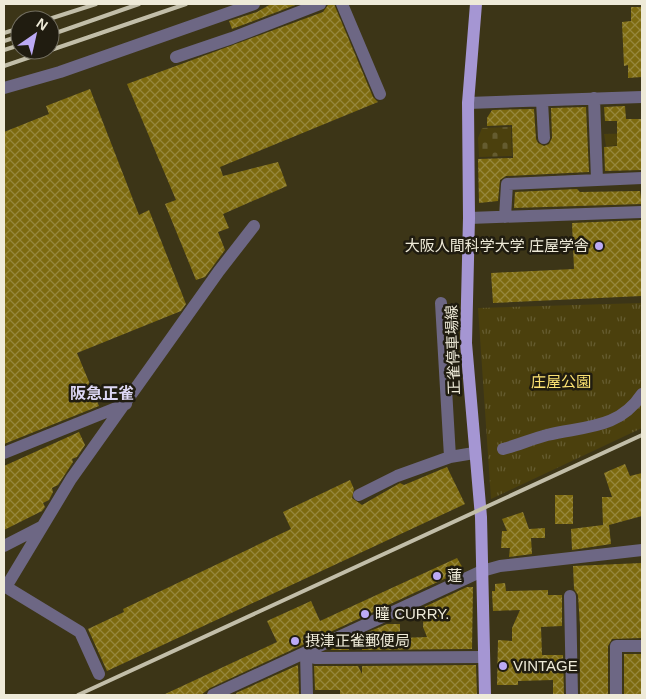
<svg xmlns="http://www.w3.org/2000/svg" width="646" height="699" font-family="Helvetica,'Noto Sans JP',sans-serif">
	<defs>
		<pattern id="grass-tufts" width="24" height="20" patternUnits="userSpaceOnUse" patternTransform="scale(1.25)"><rect width="24" height="20" fill="#4b400d"/><path d="M3 7l-1-3M5 7V3M7 7l1-3M15 17l-1-3M17 17v-4M19 17l1-3" fill="none" stroke="#655c30"/></pattern>
		<pattern id="cemetery-stones" width="16" height="16" patternUnits="userSpaceOnUse" patternTransform="scale(1.25)"><rect width="16" height="16" fill="#4b400d"/><path d="M2 7V4a2 2 0 0 1 4 0v3zM10 15v-3a2 2 0 0 1 4 0v3z" fill="#655c30"/></pattern>
		<pattern id="building-cross-hatch" width="8" height="8" patternUnits="userSpaceOnUse" patternTransform="scale(1.25)"><rect width="8" height="8" fill="#7d6a0f"/><path d="M0 0l8 8M0 8l8-8" fill="none" stroke="#96873d"/></pattern>
	</defs>
	<rect width="100%" height="100%" fill="#3c3517"/>
	<path fill="url(#grass-tufts)" d="M642,133V144L606,146L604,134Z
		M642,303V428L491,499L478,308Z"/>
	<path fill="url(#cemetery-stones)" d="M511,127L512,156L479,157L478,138L482,128Z"/>
	<path fill="url(#building-cross-hatch)" d="M271,4H298L232,29L229,21L257,12Z
		M334,4L373,97L378,102L220,167L223,176L278,162L287,186L223,214L229,228L218,232L225,250L205,277L196,280L165,204L176,200L127,84L323,12L328,5Z
		M631,7H642V77L628,78V65L624,66L622,22L631,21Z
		M90,89L139,215L149,210L186,304L181,311L77,353L99,406L4,444V132L49,114L46,106Z
		M625,106L626,119H642V170L605,171L604,147L617,146V121H605L604,107Z
		M586,107L589,172L506,176L500,180L498,201L479,203L478,159L513,158L512,125L487,126V118L492,110L534,109L536,139L538,143L544,146L549,144L552,138L551,108Z
		M577,189L580,192L640,191L642,204L514,208L515,192Z
		M642,220V296L493,303L491,273L574,269L572,223Z
		M79,432L85,445L77,457L72,459L73,462L58,485L52,488L53,492L49,500L43,503L45,507L42,511L4,530V466Z
		M625,464L630,476L642,473V516L609,525L611,544L572,550L571,529L603,525L602,497H612L604,473Z
		M447,467L465,504L107,671L88,629L124,612L123,609L291,529L283,512L350,480L354,489L352,498L362,505L400,483L404,485Z
		M555,495H573V524H555Z
		M523,512L529,529L545,528V538H531L532,554L509,557L510,548H501L502,531H507L502,519Z
		M457,558L464,570L457,573L210,688L201,695H163L277,642L267,621L311,601L320,621Z
		M642,563V638L612,639L608,646V695H580V626L578,595L574,589L573,566Z
		M505,583L506,591L548,590V595H562V626L541,627L542,655H563L564,695H553V680L518,681V685H497L498,640L512,641V628L520,610L493,611L492,591H495V584Z
		M467,587H473L472,649L362,650V641H368V632L387,624H400V638L427,637L423,627L424,607Z
		M346,643L349,650H330Z
		M624,654H642V695H624Z
		M298,665L299,695H237L236,693Z
		M476,665L477,695H340V690H315L314,666H358L362,674V666Z"/>
	<g fill="none" stroke-linecap="round" stroke-linejoin="round">
		<path stroke="#6d6784" stroke-width="12" d="M342,4L380,94
			M176,57L232,38L320,4
			M4,88L60,72L254,4
			M594,98L597,180
			M542,101L544,138
			M468,103L642,97
			M505,217L507,184L642,178
			M469,218L642,212
			M503,449C518,445 532,439 547,435C585,426 619,429 642,394
			M4,453L126,404
			M450,457L474,453
			M359,495L397,476L450,457L441,303
			M4,546L41,527
			M570,596L572,695
			M306,652L315,658L483,657
			M306,652L307,695
			M99,674L80,632L6,587L71,479L219,271L254,226
			M213,695L482,571L500,566L642,550
			M616,695V646H642"/>
		<path stroke="#a596d3" stroke-width="12" d="M476,4L468,103L469,218L466,343L481,517L485,695"/>
		<path stroke="#c2bea9" stroke-width="4" d="M46,20L96,4
			M4,33L20,28
			M50,35L139,4
			M4,41L20,36
			M4,50L20,45
			M4,66L186,4
			M78,695L642,435"/>
	</g>
	<g fill="#bcaaf5" stroke="#201c10" stroke-width="2">
		<circle cx="599" cy="246" r="5"/>
		<circle cx="437" cy="576" r="5"/>
		<circle cx="365" cy="614" r="5"/>
		<circle cx="295" cy="641" r="5"/>
		<circle cx="503" cy="666" r="5"/>
	</g>
	<g text-anchor="middle" stroke-width="5" stroke-linejoin="round" paint-order="stroke">
		<g font-size="15" fill="#eeead8" stroke="#201c10" text-anchor="start">
			<text x="589" y="251" text-anchor="end">大阪人間科学大学 庄屋学舎</text>
			<text x="447" y="581">蓮</text>
			<text x="375" y="619">瞳 CURRY.</text>
			<text x="305" y="646">摂津正雀郵便局</text>
			<text x="513" y="671">VINTAGE</text>
		</g>
		<g font-size="15" fill="#eeead8" stroke="#201c10">
			<text transform="translate(453 350) rotate(-92)" y="5">正雀停車場線</text>
		</g>
		<g font-size="15" fill="#fbe172" stroke="#201c10">
			<text x="561" y="387">庄屋公園</text>
		</g>
		<g font-size="16" font-weight="bold" fill="#ddd7f4" stroke="#201c10">
			<text x="102" y="399">阪急正雀</text>
		</g>
	</g>
	<rect width="646" height="699" fill="none" stroke="#eeead8" stroke-width="10"/>
	<g transform="translate(35 35) rotate(34)"><circle r="24" fill="#201c10" stroke="#726e60"/>
	<path d="M0-4L9 19L0 12L-9 19Z" fill="#bcaaf5"/>
	<text y="-8" font-size="14" font-weight="bold" text-anchor="middle" fill="#eeead8">N</text>
	</g>
</svg>
